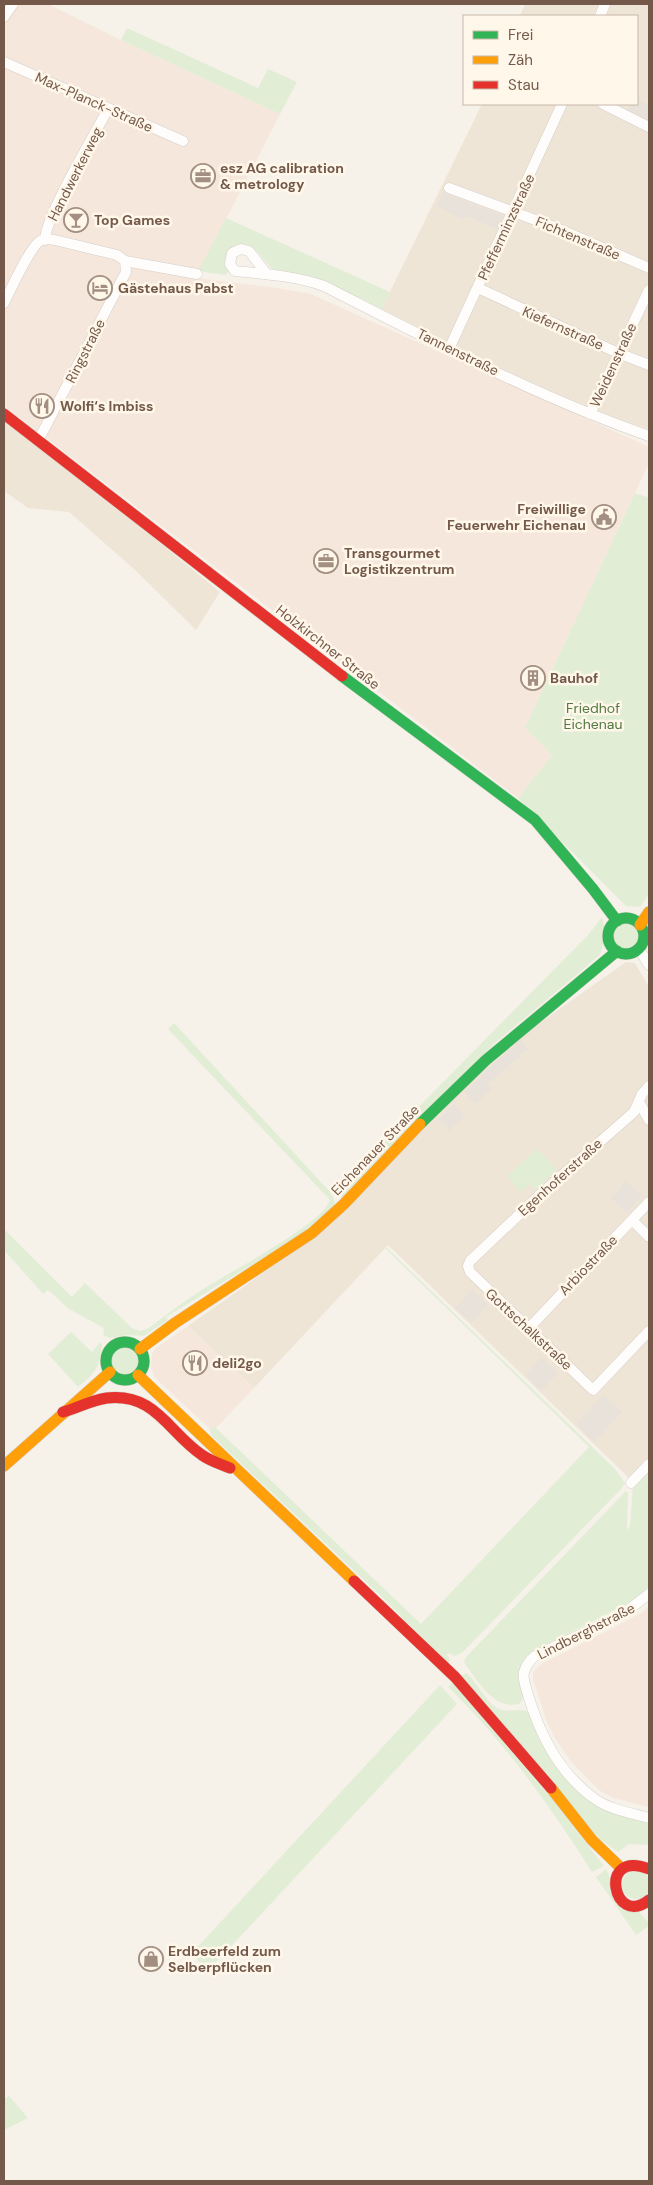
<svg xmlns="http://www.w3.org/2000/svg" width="653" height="2185" font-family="'DM Sans',sans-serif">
	<rect width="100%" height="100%" fill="#f6f2ea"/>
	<path fill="#efe5d7" d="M525,4H649V429L591,412L381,310L482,104H637V16H520Z
		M4,418L37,442L220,592L196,630L134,569L69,512L28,508L4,491Z
		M626,962L635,963L649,987V1458L629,1478L388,1245L254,1388L188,1326L311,1239L448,1103L524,1034Z"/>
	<path fill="#f6e7dd" d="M4,4H48L121,40L280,114L196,278L271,287L311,294L649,447V463L525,728L552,755L518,798L16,415L4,407Z
		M188,1326L254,1388L216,1428H209L155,1378L151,1368L152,1354L156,1348Z
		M649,1606V1807L613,1798L599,1790L571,1762L555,1738L547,1722L533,1679V1672L541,1664L605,1632L643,1612Z"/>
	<path fill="#e9e2db" d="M637,100L649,105L648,123L627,112L630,104H637Z
		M443,192L503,216L497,229L472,218L464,217L463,220L437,206Z
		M521,1040L528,1049L488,1084L492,1089L476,1104L464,1092L480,1077L482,1078L480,1075Z
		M454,1104L465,1115L450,1131L438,1119Z
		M626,1181L642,1196L626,1213L611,1198Z
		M472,1289L488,1305L471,1323L455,1308Z
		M542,1357L558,1373L541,1391L525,1375Z
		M603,1395L622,1412L594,1442L576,1424Z"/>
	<path fill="#e2edd5" d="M127,28L258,88L268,69L297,82L280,114L121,40Z
		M226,218L390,292L381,310L279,273C267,267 263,256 253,248C240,238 225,248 225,263L230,271L225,275L198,271Z
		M635,493L649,498V894L640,907L626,906L518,798L552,755L525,728Z
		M602,917C606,926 604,948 599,956L495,1043L343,1198L335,1192L588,935Z
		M612 936a14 14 0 1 1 28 0a14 14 0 1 1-28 0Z
		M174,1023L331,1193L335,1202L334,1206L296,1238L166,1317L168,1320L144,1336L127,1335L110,1338L103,1335L104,1328L69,1309L48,1290L43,1294L4,1250V1229L72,1297L85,1283L132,1328L140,1331L149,1328C167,1314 186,1300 205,1288C228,1273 324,1223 330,1200L168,1029Z
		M537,1149L557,1169L535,1190L529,1184L521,1192L509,1179V1174Z
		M386,1247L615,1469L625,1483L622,1488L463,1652L455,1656L448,1653L447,1655L450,1660L448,1664L382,1597L212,1436L209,1428H216L421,1624L589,1447L385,1248Z
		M71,1332L92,1352L100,1342L102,1344C100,1367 96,1373 78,1387L48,1354Z
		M110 1361a15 15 0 1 1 30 0a15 15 0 1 1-30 0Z
		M649,1469V1586L635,1600L533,1651C513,1669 521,1676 523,1699L519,1704C494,1710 480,1683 466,1666L464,1661L467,1656L626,1491L628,1493L627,1530L630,1526L633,1485Z
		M466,1673C478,1682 484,1700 497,1708C507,1714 518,1707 528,1712L547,1753L571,1783L649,1822V1845L629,1844L618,1852L600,1839L582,1820L460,1677Z
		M452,1683L551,1798L604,1866L592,1872C550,1806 505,1742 448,1687Z
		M440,1685L457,1704L208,1971L191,1954Z
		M606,1869L611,1880L649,1923V1926L636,1935L596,1877Z
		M622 1885a14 14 0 1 1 28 0a14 14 0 1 1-28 0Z
		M9,2096L28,2118L4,2130V2099Z"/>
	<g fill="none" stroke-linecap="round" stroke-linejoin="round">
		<defs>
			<path id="street" d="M600,16L605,4
				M4,17L13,4
				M4,62L183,141
				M603,104L649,127
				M449,188L557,228L649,268
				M45,240C45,217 95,134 108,109
				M266,273L249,251L241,249L232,253L230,264L235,271C265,274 296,276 324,286C430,340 537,397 649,436
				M478,288L618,353L649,365
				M4,303C10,291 30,247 40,241C44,238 50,239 55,240L117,255L125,261L197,274
				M449,349L562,104
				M590,414L649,290
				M39,439L126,272L125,261
				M639,949L649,965
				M649,1086L642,1094L634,1112L544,1191L470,1261L468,1266L470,1272L593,1390L649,1331
				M639,1102L649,1120
				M632,1220L649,1237
				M528,1329L649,1202
				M631,1483L649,1464
				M649,1594L623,1614L535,1656C530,1660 526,1665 524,1672C522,1680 527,1690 529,1698C541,1737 561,1775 595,1799C611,1810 631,1813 649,1818"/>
			<path id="fast" d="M342,676L535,820L593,889L617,921
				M608 936a18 18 0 1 1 36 0a18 18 0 1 1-36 0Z
				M420,1124L486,1060L617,951
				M106 1361a19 19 0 1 1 38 0a19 19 0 1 1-38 0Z"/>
			<path id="slow" d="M640,925L649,912
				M140,1349L175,1323L312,1233L344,1204L420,1124
				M138,1375L354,1581
				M4,1466L110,1372
				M551,1788L592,1840L622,1869"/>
			<path id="jam" d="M4,414L342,676
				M63,1412C78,1408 91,1400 107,1398C156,1393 168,1432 202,1455C210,1461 221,1464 230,1468
				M354,1581L455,1677L551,1788
				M649,1869C597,1848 613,1929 649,1900"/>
		</defs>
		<use href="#street" stroke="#d4cec7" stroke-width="11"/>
		<use href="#fast" stroke="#d5cec6" stroke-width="12"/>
		<use href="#slow" stroke="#d5cec6" stroke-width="12"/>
		<use href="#jam" stroke="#d5cec6" stroke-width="12"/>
		<use href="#street" stroke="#fefdfc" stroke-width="10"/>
		<use href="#fast" stroke="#30b455" stroke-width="11"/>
		<use href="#slow" stroke="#ff9f0a" stroke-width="11"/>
		<use href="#jam" stroke="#e5322d" stroke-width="11"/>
	</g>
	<defs>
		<symbol id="office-ring" viewBox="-11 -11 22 22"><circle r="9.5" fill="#fff7ea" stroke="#a28f82" stroke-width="1.5"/><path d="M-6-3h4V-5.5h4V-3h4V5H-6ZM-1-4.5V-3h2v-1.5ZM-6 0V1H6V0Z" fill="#a28f82"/></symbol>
		<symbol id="bar-ring" viewBox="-11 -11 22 22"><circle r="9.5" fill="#fff7ea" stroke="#a28f82" stroke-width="1.5"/><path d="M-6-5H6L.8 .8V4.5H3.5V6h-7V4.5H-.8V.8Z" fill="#a28f82"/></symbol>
		<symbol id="hotel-ring" viewBox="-11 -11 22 22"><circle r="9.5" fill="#fff7ea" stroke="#a28f82" stroke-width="1.5"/><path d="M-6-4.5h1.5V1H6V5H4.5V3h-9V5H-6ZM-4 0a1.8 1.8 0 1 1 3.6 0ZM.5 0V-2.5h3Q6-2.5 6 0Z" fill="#a28f82"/></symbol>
		<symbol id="restaurant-ring" viewBox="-11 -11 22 22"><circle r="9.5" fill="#fff7ea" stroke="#a28f82" stroke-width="1.5"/><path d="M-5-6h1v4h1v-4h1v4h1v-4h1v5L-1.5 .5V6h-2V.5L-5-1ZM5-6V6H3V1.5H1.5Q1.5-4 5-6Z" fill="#a28f82"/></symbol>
		<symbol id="civic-ring" viewBox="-11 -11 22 22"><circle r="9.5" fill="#fff7ea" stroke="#a28f82" stroke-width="1.5"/><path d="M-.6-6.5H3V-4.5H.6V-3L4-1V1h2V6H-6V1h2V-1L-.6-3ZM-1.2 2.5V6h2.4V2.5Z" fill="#a28f82"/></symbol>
		<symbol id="building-ring" viewBox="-11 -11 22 22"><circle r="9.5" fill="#fff7ea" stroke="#a28f82" stroke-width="1.5"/><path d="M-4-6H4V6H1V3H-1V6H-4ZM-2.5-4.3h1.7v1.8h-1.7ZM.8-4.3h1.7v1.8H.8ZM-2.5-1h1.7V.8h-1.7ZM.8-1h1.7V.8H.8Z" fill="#a28f82"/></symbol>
		<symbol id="shop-ring" viewBox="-11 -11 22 22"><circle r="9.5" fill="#fff7ea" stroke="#a28f82" stroke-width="1.5"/><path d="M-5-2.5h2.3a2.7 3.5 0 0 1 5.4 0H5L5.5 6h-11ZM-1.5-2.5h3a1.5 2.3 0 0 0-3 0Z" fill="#a28f82"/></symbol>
	</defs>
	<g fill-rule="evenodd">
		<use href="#office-ring" x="189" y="162" width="28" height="28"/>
		<use href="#bar-ring" x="62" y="206" width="28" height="28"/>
		<use href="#hotel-ring" x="86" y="274" width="28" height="28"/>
		<use href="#restaurant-ring" x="28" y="392" width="28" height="28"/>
		<use href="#civic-ring" x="590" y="503" width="28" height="28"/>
		<use href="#office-ring" x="312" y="547" width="28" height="28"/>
		<use href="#building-ring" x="519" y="664" width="28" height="28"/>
		<use href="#restaurant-ring" x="181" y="1349" width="28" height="28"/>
		<use href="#shop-ring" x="137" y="1945" width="28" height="28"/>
	</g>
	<g text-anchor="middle" stroke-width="5" stroke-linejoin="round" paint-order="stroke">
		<g font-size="14" fill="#74594a" stroke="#fff7ea">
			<text transform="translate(94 102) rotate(24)" y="5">Max-Planck-Straße</text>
			<text transform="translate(75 174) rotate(-63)" y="5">Handwerkerweg</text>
			<text transform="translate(506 227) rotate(-65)" y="5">Pfefferminzstraße</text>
			<text transform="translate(578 238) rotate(23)" y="5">Fichtenstraße</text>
			<text transform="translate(563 328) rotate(24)" y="5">Kiefernstraße</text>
			<text transform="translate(85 351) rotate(-63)" y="5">Ringstraße</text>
			<text transform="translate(458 352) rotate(26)" y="5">Tannenstraße</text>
			<text transform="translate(613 365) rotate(-65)" y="5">Weidenstraße</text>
			<text transform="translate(328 647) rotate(38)" y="5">Holzkirchner Straße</text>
			<text transform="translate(375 1150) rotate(-46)" y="5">Eichenauer Straße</text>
			<text transform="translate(560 1177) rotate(-42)" y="5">Egenhoferstraße</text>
			<text transform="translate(588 1265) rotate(-46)" y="5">Arbiostraße</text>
			<text transform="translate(529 1329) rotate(43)" y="5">Gottschalkstraße</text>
			<text transform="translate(586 1631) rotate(-27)" y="5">Lindberghstraße</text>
		</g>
		<g font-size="14" font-weight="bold" fill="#74594a" stroke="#fff7ea" text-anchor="start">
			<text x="220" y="173">esz AG calibration<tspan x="220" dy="16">&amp; metrology</tspan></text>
			<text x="94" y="225">Top Games</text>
			<text x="118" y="293">Gästehaus Pabst</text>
			<text x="60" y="411">Wolfi‘s Imbiss</text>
			<text x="586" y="514" text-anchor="end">Freiwillige<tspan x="586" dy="16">Feuerwehr Eichenau</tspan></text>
			<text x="344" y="558">Transgourmet<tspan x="344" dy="16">Logistikzentrum</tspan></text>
			<text x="550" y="683">Bauhof</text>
			<text x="212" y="1368">deli2go</text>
			<text x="168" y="1956">Erdbeerfeld zum<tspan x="168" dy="16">Selberpflücken</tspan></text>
		</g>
		<g font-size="14" fill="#527942" stroke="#fff7ea">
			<text x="593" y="713">Friedhof<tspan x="593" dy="16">Eichenau</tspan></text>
		</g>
	</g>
	<rect width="653" height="2185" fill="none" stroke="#74594a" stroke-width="10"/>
	<rect x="463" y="15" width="175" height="90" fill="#fff7ea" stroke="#c7b8aa"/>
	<rect x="473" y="31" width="25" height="8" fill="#30b455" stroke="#c7b8aa"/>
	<text x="508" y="40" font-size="15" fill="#74594a">Frei</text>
	<rect x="473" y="56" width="25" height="8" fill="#ff9f0a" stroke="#c7b8aa"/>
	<text x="508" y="65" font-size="15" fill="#74594a">Zäh</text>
	<rect x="473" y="81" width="25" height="8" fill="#e5322d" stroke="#c7b8aa"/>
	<text x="508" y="90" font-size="15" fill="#74594a">Stau</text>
</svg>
